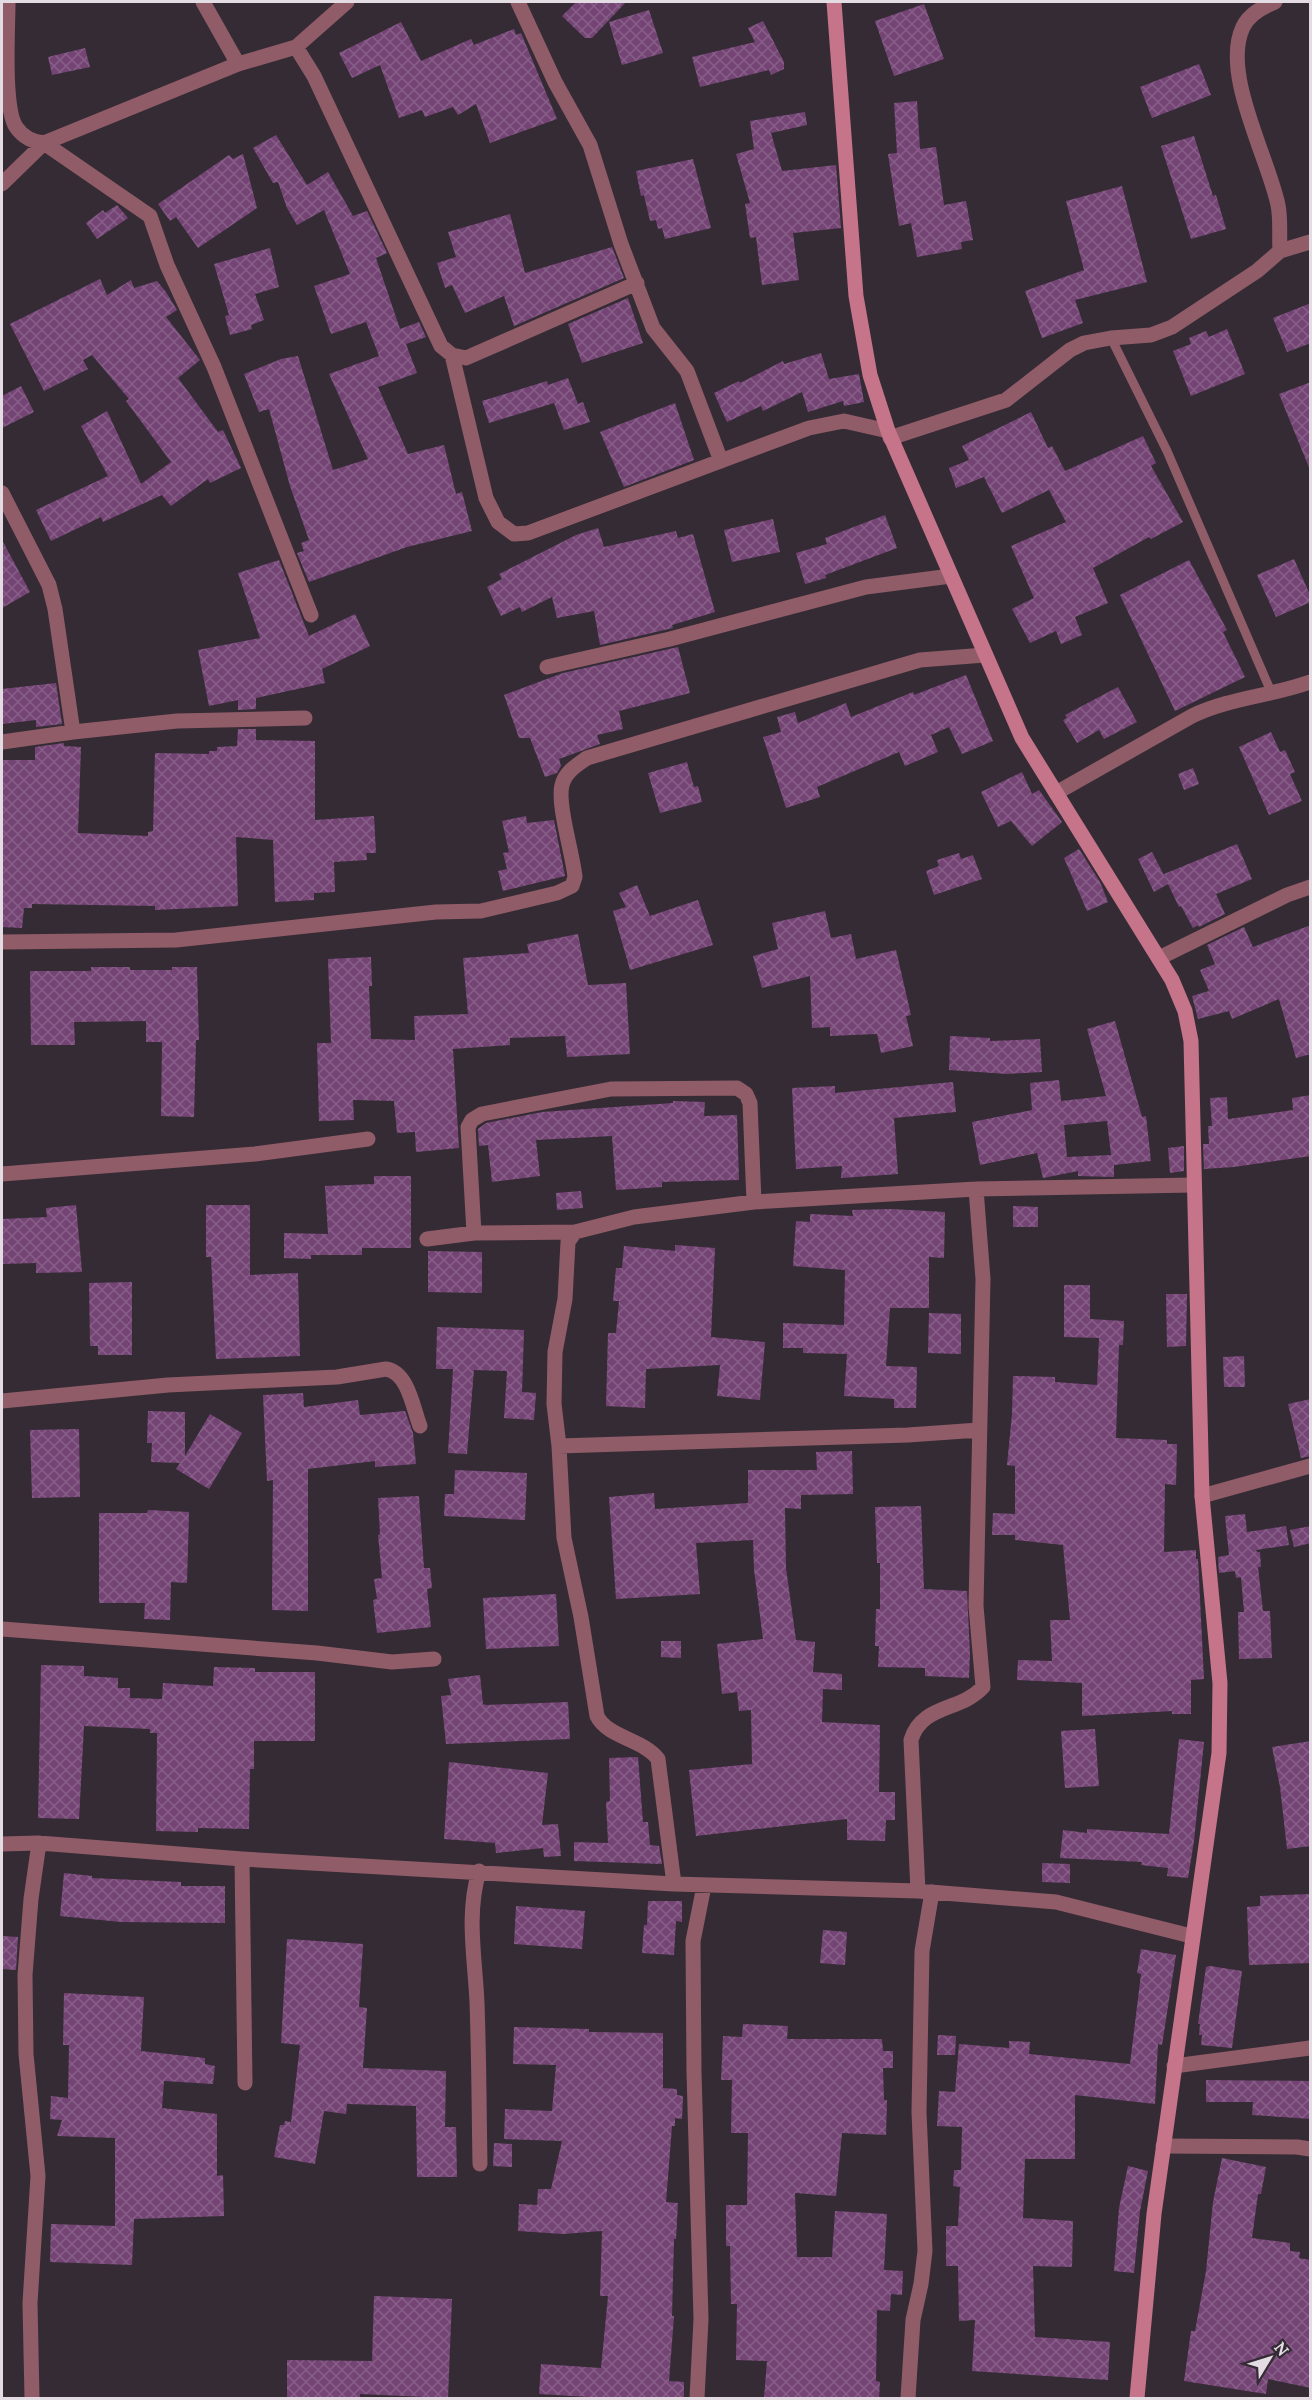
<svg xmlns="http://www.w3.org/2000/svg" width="1312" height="2400" font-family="Lora,serif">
	<defs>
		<pattern id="building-cross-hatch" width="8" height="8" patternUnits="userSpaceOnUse" patternTransform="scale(1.5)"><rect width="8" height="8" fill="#744475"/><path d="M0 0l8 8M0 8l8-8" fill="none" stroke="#885f88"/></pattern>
	</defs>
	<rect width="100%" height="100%" fill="#352b35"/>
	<path fill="url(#building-cross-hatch)" fill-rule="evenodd" d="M576,2H626L592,38H585L562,16Z
		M924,4L944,59L894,76L875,21Z
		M649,10L663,53L622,65L609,22Z
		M763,21L784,62V69L771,75L769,70L700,87L692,57L755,42L748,28Z
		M401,22L421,61L471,39L474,45L514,29L516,35L521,33L557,119L490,143L476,104L458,115L453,107L425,117L422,110L399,118L380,65L352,78L339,53Z
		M85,48L90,67L52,75L48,57Z
		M1199,64L1211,95L1152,118L1140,87Z
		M917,101L920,149L936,147L944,205L966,201L973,240L961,242L962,249L917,257L911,223L899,226L888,154L897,153L894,103Z
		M805,112L807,125L771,133L782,171L836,165L841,228L793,233L799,280L762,285L756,237L750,238L745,204L750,203L736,154L754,149L750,121Z
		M276,135L307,185L328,172L353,216L367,211L387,253L376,258L400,329L419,322L426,337L406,344L417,373L378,387L408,454L444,445L456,494L462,492L472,531L407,547L309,582L297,553L304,551L301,543L309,540L290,486L269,409L259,412L244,374L281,359L298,356L333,470L368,459L329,374L379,356L366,322L331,334L314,286L350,274L324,210L297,225L287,208L278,182L273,183L253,148Z
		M1194,136L1213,196L1216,195L1226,229L1191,239L1161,146Z
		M243,154L257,208L198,248L176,217L170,221L158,204L229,155L233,159Z
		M693,159L711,228L665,239L662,228L658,229L656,220L650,221L644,195L641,196L636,171Z
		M1122,186L1147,282L1075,300L1083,323L1042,338L1025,291L1084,270L1066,201Z
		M117,205L128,218L97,239L86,223L103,210L105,213Z
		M510,214L525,273L612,247L624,278L514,326L504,296L465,313L452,285L445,288L437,263L456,257L448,232Z
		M270,248L279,287L255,294L264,320L251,325L252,329L230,335L225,316L229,315L214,264Z
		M100,279L107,295L131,280L134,288L157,281L166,292L177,310L166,317L200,360L178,378L218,432L223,430L241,468L210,483L208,479L171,506L162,495L103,522L101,517L51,541L36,510L108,476L81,426L107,411L141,484L171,462L126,401L129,399L92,355L83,360L88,369L44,391L10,324Z
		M628,298L643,343L582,363L568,324Z
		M1311,303V343L1287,352L1273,318Z
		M1227,329L1245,374L1191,396L1173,351L1191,344L1189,338L1206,331L1209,337Z
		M821,353L829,379L859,374L864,402L844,406L843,401L808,412L802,392L763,411L761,406L727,422L714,393L739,381L740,383L783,361L784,364Z
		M568,378L578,404L583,402L590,422L564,430L554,403L489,423L482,401L547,381L548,385Z
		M1311,382V470H1310L1279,394Z
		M21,386L34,412L2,428V396Z
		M675,403L694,460L624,487L600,432Z
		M1031,412L1048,448L1052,446L1065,471L1143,436L1156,463L1151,466L1183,522L1151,539L1149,537L1093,568L1108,603L1075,617L1082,635L1061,644L1056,631L1030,643L1012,609L1034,598L1011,546L1066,522L1049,490L1002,513L984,477L956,488L949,468L969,460L962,446Z
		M885,515L897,548L825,575L826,578L805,584L796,553L827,544L825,538Z
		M773,519L780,552L732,562L724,530Z
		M598,528L604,547L676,531L678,538L693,534L715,612L672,625L673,628L600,645L594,611L557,618L552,597L522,612L520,607L501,616L487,587L502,579L499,574L576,535Z
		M2,540L30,592L2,608Z
		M1294,559L1311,597V602L1276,617L1257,575Z
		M279,560L309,636L355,614L370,646L322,669L325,683L256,698V709L238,710V700L209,706L198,650L260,638L238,573Z
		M1189,560L1227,630L1223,632L1245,677L1175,711L1120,595Z
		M678,647L690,693L619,711L623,729L597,735L600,744L559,759L561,766L557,773L545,777L530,738H519L504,695L563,673Z
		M966,675L993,741L962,754L949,727L931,735L938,752L905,766L899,752L817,787L820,797L786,808L763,737L781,732L777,717L795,712L798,723L846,703L851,717L913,692L914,695Z
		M56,683L62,724L36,727V720L2,724V689Z
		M1118,687L1137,722L1104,739L1099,730L1077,743L1063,720L1067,718L1065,715Z
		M238,729H256V740L315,741V820L374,816L376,853H366L367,860L334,862L335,892L314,893V900L275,902L273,840L236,837L238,906L155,910V906L32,904V908H24L22,928L2,927V760H35V747L64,743V746L81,747L78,833L148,836V832L153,831L155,753L209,754V751H217V747L237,746Z
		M1271,732L1280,752L1285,750L1295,772L1290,774L1302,801L1269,815L1239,747Z
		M687,762L694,787L698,786L702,802L660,813L648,773Z
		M1193,768L1199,784L1184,790L1178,774Z
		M1022,772L1032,794L1039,790L1062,822L1032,846L1011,821L998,827L981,792Z
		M526,816L527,823L554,820L565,876L503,891L498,871L507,869L503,853L509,852L502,821Z
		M1237,844L1252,879L1216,894L1225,914L1199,927L1198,925L1193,928L1181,906L1179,907L1168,884L1154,892L1138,859L1152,852L1166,879L1164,874Z
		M1079,849L1100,882L1108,902L1087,911L1064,858Z
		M959,853L961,859L973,855L982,879L934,895L926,871L939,866L937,860Z
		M637,885L650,916L698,900L713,945L630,970L613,911L626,907L619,893Z
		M825,911L831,938L851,934L856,959L896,950L911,1015L906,1016L913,1046L881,1053L877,1034L830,1036V1027L812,1028L810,976L762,988L753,956L778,949L772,923Z
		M1311,925V1054L1296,1058L1279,999L1232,1019L1229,1011L1198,1019L1192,996L1209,991L1200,970L1215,964L1207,945L1244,927L1253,947Z
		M578,934L588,985L626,983L630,1054L567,1057L565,1036L510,1038V1045L453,1049L459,1148L416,1152L415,1132L397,1133L394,1101L353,1100L354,1120L319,1121L317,1043H331L328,959L371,957L372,986H369L371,1039L415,1040L414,1016L468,1014L463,958L529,953L527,944Z
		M91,967H130V970H172V967H197L199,1040H196L194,1117L161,1116L162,1042H146V1021L74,1022L75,1045H31L30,971H91Z
		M1115,1021L1142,1117L1146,1116L1151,1161L1114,1165V1177L1078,1176V1171L1043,1178L1037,1153L980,1165L972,1122L1032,1110L1030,1083L1059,1080L1061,1101L1106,1096L1087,1029ZM1107,1121L1111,1155L1067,1157L1064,1125Z
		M950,1036L990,1038V1041L1040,1039L1042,1072L1007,1074L949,1070Z
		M953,1082L956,1112L894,1118L898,1174L841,1178L842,1166L796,1169L792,1088L835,1086V1093Z
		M1311,1095V1156L1234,1167L1204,1169L1203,1144H1209L1208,1126H1212L1210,1098L1227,1097L1228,1119L1293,1110L1292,1098Z
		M673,1101L705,1102L704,1116L737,1115L739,1180L662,1182V1187L616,1190L612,1136L536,1140L540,1176L492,1182L488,1145L479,1146L478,1129L486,1123L542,1112L673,1103Z
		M1184,1146V1171L1170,1173L1168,1148Z
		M374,1176H411V1248H362V1255H311V1259L284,1258V1233L328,1234L325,1186L374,1184Z
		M581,1191L583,1208L557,1210L556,1193Z
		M76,1205L82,1272L36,1273V1263L2,1264V1219L47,1217L46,1208Z
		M206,1205H250V1275L298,1273L300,1356L216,1359L211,1257H206Z
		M1013,1206L1038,1207V1227H1013Z
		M891,1209L945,1212L944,1258L929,1257V1308H890L886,1366L917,1367L916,1408H894V1399L844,1396L847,1354L803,1353V1348H783V1323L844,1325L845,1270L793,1266L796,1221L810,1222V1214L853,1216L852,1210Z
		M675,1245L715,1248L711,1337L765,1342L760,1400L717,1396L720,1365L646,1369L645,1408L606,1406L608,1333H616L619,1301H613L616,1268H622L624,1246L675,1251Z
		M428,1251L482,1252V1293L428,1292Z
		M132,1282V1355H98V1346H90L89,1283Z
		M1064,1285H1090V1319L1124,1321L1123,1345H1119L1116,1438L1167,1440V1444H1177L1176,1485L1165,1484L1164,1552L1196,1550V1559H1198L1204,1679L1191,1680V1714H1172V1711L1082,1716V1683L1017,1680L1018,1660L1052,1661L1050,1620H1070L1063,1545L1015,1540V1535H992L993,1513L1015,1514V1466L1007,1465L1012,1414L1013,1376L1055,1377V1382L1097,1385L1099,1338L1064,1337Z
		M1166,1294H1187L1186,1346L1167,1347Z
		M929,1313L961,1314V1354L928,1353Z
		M437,1327L524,1330L522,1392L536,1393L534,1420L504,1418L507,1371L474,1370L467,1454L448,1453L453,1369H436Z
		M1244,1356L1245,1387H1224L1223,1357Z
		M303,1393L304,1407L358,1400L360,1415L405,1411L413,1433L416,1464L375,1467V1461L308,1469V1611L272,1610L273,1480L267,1481L263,1395Z
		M1311,1399V1456L1301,1458L1288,1404Z
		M148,1411L185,1412V1456L210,1414L242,1433L209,1489L176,1469L180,1463L151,1462L152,1443H147Z
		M79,1429L80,1497L32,1498L30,1430Z
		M852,1451L853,1494L801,1495V1509L785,1508L786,1568L796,1640L815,1642L813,1672L842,1674V1690L823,1689L822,1722L880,1725L879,1792H895V1820H886L885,1841L847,1840V1819L696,1836L689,1770L752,1764L751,1710L739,1711L737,1692L722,1694L717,1644L763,1639L754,1570L753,1540L696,1543L700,1594L616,1599L609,1497L654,1493L655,1509L748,1503V1470H817L816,1452Z
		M455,1470L527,1473L525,1520L444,1516L445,1494H454Z
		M419,1496L424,1568H430L432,1588L427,1589L431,1627L377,1633L373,1600L377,1599L374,1579L382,1578L378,1535L380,1534L378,1498Z
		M921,1506L924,1589L967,1591L970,1654L969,1678L925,1676V1668L878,1667L879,1646H875L876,1609H880V1563H877L875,1507Z
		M148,1510L189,1512L187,1583L171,1582L170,1620L144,1619L145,1603H99V1513H147Z
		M1245,1514L1247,1532L1286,1526L1289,1545L1256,1550L1257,1552H1260L1261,1567H1258L1263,1611H1270L1272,1658L1239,1659L1238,1612H1244L1241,1577L1236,1578L1235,1571L1219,1573L1218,1557L1229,1555L1225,1516Z
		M1311,1526V1543L1294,1547L1290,1530Z
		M556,1594L559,1646L486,1649L483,1598Z
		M661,1641H681V1658L661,1657Z
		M41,1665L84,1666V1676L118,1678V1688H130V1698L162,1699L163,1683L213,1686L214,1667L255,1668V1672H315V1741H254V1769H250L249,1829L198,1828V1832L156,1831L157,1733H150V1729L84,1726L79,1819L38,1818Z
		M480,1675L483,1704L486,1705L568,1702L570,1739L446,1744L441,1696L451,1695L448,1679Z
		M1095,1729L1099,1786L1065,1788L1061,1731Z
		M1179,1739L1204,1742L1194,1841L1188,1878L1167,1876L1168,1868L1141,1865L1142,1862L1060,1858L1063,1830L1087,1833V1829L1169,1834Z
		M1311,1741V1846L1287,1849L1280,1787L1272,1747Z
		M638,1757L643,1822H648L650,1845L659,1846L662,1864L574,1861V1842L608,1843L606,1802L610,1801L609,1758Z
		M449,1762L548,1773L542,1825L558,1824L561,1856L544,1857L543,1848L496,1853L495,1843L444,1839Z
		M1042,1863L1070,1864V1883L1042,1882Z
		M64,1873L92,1876V1878L181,1882V1886H225V1923L121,1922L60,1916Z
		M1311,1894V1963L1249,1965L1247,1907L1260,1906V1896Z
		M648,1901H682V1922L676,1921L674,1955L642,1953L644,1925H647Z
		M516,1906L585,1911L582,1949L514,1944Z
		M823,1930L847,1932L845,1965L820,1963Z
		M2,1936L18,1937L16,1970L2,1969Z
		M287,1939L363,1944L359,2007L367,2008L363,2068L446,2071L445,2127H456L457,2177H417L416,2106L347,2104L346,2114L324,2111L315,2164L274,2157L280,2125H284L285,2121L291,2122L300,2045L281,2043Z
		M1141,1949L1176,1955L1162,2045L1158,2044L1155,2104L1075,2095V2159H1025L1023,2218L1073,2221L1072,2267L1033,2266L1035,2337L1110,2342L1108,2380L972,2371L975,2320L959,2321L958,2266H946V2226H958L960,2187L953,2186L954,2170H961L962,2127L937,2126L939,2091L955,2092L959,2044L1009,2048V2041L1030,2042L1029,2054L1130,2064L1141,1974L1137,1973Z
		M1210,1966L1242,1971L1232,2048L1201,2045L1202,2035H1199L1200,2024H1198L1206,1967Z
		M64,1993L144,1997L141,2051L205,2058V2064L215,2066L213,2084L164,2081L162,2108L217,2114V2176L223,2175L224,2216L134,2219L132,2265L50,2262L51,2224L115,2226V2138L57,2136L62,2120L50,2119L51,2096L68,2098L69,2045H63Z
		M743,2024L788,2026L787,2039H882L883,2051H893V2068H883L884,2100H887L886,2135L842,2133L836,2196L795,2193L797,2257H832L835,2211L887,2214L884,2270L903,2271L902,2295L891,2294L890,2311L877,2310L876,2381L880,2382L879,2398H764L767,2361L736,2360L737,2304H731L730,2246H726V2205H747L748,2133H731L732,2080H721L723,2036L742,2037Z
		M514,2027L589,2029V2032L663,2033V2088L677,2089V2095L683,2096L682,2119L675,2118V2126H672L666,2202L678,2203L676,2239H674L672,2316H674L669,2381L684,2382V2398H606L539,2394L541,2364L601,2368L608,2296H600L602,2231L563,2234L518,2231L519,2204L537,2205L538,2189H551L562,2141L504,2139L505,2109L552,2111L556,2065L513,2064Z
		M938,2035L956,2036L955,2055H937Z
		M1206,2080L1311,2081V2119L1252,2115L1253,2102H1206Z
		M494,2143L512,2144V2167L493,2166Z
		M1222,2158L1266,2167L1261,2194H1258L1252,2238L1290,2243V2251L1300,2252L1299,2258L1311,2260V2388L1268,2379L1266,2394L1184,2381L1191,2331H1195L1206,2271L1213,2202Z
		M1128,2166L1148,2171L1140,2211L1134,2273L1114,2271L1119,2208Z
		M374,2296L452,2299L448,2398L360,2394V2398H287V2360L372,2361Z"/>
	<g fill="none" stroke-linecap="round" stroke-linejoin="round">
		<path stroke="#905c68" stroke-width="9" d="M1111,338L1167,451L1272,694"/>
		<path stroke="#905c68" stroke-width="15" d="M8,2C8,29 3,107 16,127C23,137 33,142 44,143L150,216L167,265L214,367L311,615
			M203,2L238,64
			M518,2L555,82L590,145L621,244L653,328L687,371L721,461
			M1275,2C1263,7 1249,14 1243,27C1221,73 1268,157 1278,205C1281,220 1279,237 1280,251
			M296,47L314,76L441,346L452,355L466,358L637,283
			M2,184L44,143L238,64L296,47L347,2
			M452,355L486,498L498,522L514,534L528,533L809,428L844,421L888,431
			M890,438L1006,400L1070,350L1084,343L1111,338L1151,335L1172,327L1257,271L1280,251L1310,242
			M2,493L49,585L55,609L73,732
			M547,667L670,639L866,587L951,576
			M2,742L73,732L177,721L305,718
			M1056,793L1192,716C1229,698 1271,696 1310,682
			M2,942L176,940L436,912L481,911L557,893L572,886L575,877C573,855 557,804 562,785C565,772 577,765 587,758L920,660L985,655
			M1159,958L1287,895L1310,887
			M2,1174L255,1154L368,1139
			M575,1232L568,1242L565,1299L555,1352L554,1404L559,1446L564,1538L581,1617L597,1716C608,1738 643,1739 658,1759L674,1884
			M474,1233L468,1127L472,1120L482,1114L611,1089L737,1088L746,1094L750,1103L754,1202
			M427,1239L474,1233L575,1232L634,1217L754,1202L976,1189L1194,1185
			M2,1401L168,1385L337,1377L386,1369C408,1372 413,1408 420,1426
			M559,1446L908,1435L979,1430
			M1202,1496L1310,1466
			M2,1629L317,1653L392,1662L434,1659
			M2,1844L39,1843L242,1859L674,1884L918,1891L1056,1902L1191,1936
			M242,1859L245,2083
			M479,1871C466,1916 475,1957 477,2003C479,2056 479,2110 480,2164
			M918,1891L911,1740C922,1704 960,1712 983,1687L976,1606L983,1279L976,1189
			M1174,2066L1310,2048
			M1163,2146L1297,2147L1310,2149
			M32,2398L30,2303L38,2176L26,2054L25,1975L31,1899L39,1843
			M697,2398L701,2319L694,2072L693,1941L704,1886
			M908,2398L913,2320L921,2284L925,2251L919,2112L922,1951L932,1892"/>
		<path stroke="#c67489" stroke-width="15" d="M834,2L856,296L870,375L888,431L1022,738L1172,980L1185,1011L1191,1041L1202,1496L1220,1683L1219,1753L1154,2214L1137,2398"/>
	</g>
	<rect width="1312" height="2400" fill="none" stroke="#e3dde3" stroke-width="6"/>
	<g transform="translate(1270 2358) rotate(52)" stroke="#352b35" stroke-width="4.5" paint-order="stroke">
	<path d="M0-4.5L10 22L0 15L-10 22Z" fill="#e3dde3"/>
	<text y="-9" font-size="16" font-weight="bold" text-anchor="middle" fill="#e3dde3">N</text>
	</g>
</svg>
